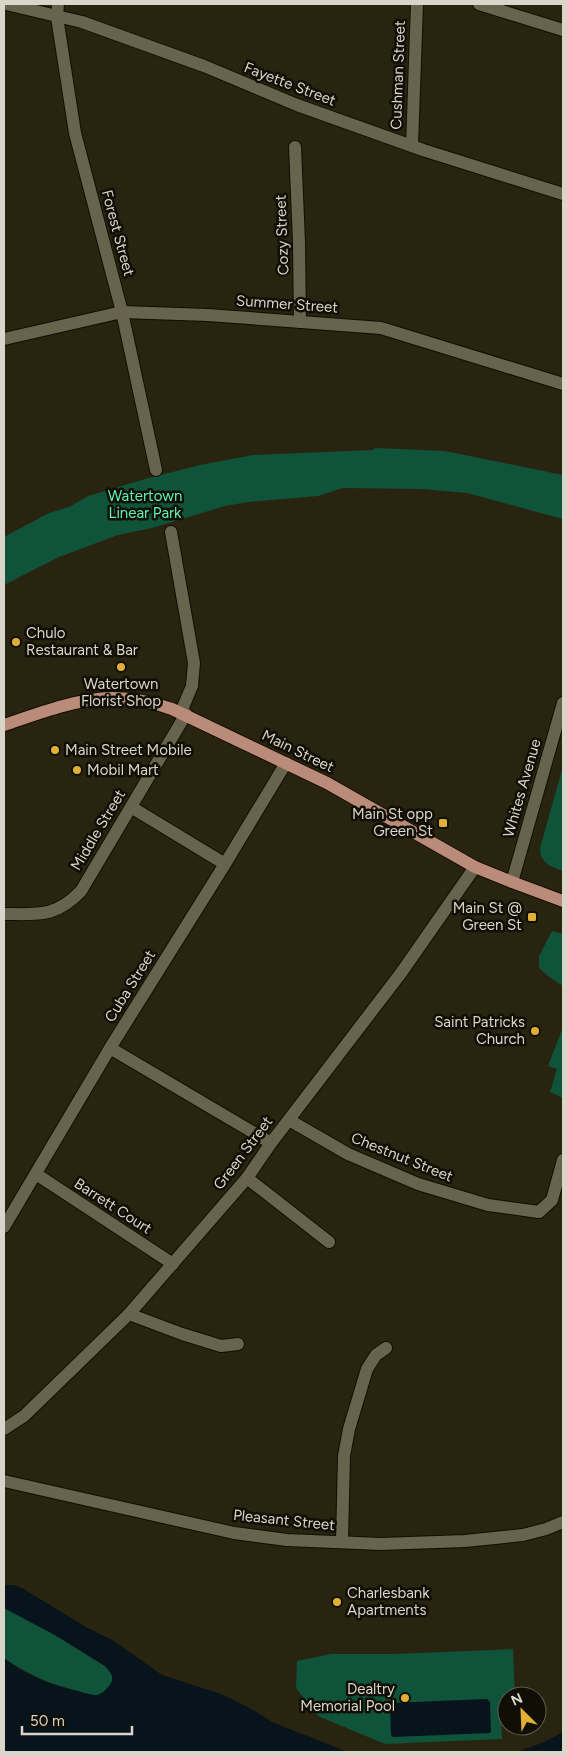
<svg xmlns="http://www.w3.org/2000/svg" width="567" height="1756" font-family="Figtree,sans-serif">
	<rect width="100%" height="100%" fill="#29240f"/>
	<path fill="#0f533b" d="M376,448L445,451L563,475V519L467,493L422,489L343,488L318,496L248,502L225,506L152,528L118,535L59,557L4,585V537L49,513L69,507L88,496L145,479L200,465L253,455L372,450Z
		M563,766V871C550,866 540,863 540,848Z
		M552,931L563,934V986L548,976L539,968V956Z
		M563,1027V1098L550,1092L557,1069L548,1066Z
		M4,1608L55,1635L105,1666C111,1673 116,1677 109,1686C106,1689 102,1694 97,1695C92,1695 84,1693 78,1691C50,1684 32,1676 8,1661L4,1658Z
		M513,1649L515,1696H507V1699L500,1700L502,1739L385,1744L318,1716L296,1688L297,1661L331,1654H396Z"/>
	<path fill="#07141c" d="M4,1585H13L22,1588L86,1627L114,1641L162,1675L224,1695L255,1711L272,1722L348,1752H4V1658C25,1675 51,1685 78,1691C83,1693 91,1695 97,1695C102,1694 106,1690 109,1686C116,1678 111,1673 105,1666L55,1635L4,1608Z
		M487,1699L490,1702L491,1731L490,1733L393,1737L391,1735L390,1704L391,1703Z
		M563,1732V1752H516L542,1743Z"/>
	<g fill="none" stroke-linecap="round" stroke-linejoin="round">
		<defs>
			<path id="minor" d="M6,4L82,22L204,66L297,105L423,150L563,194
				M58,4L57,17L75,133L122,312L156,470
				M479,4L563,30
				M412,146L417,4
				M295,147L299,242L300,322
				M171,532L194,663L192,686L181,712
				M131,807L225,864
				M512,882L563,703
				M4,914C38,914 55,918 81,891L186,714
				M110,1048L271,1143
				M289,1120L348,1154L418,1184L488,1205L539,1212L552,1200L563,1160
				M36,1174L173,1264
				M247,1178L329,1242
				M4,1227L110,1048L225,864L286,763
				M129,1314L182,1334L221,1346L238,1344
				M342,1542L344,1456L349,1429L367,1369L376,1355L386,1348"/>
			<path id="tertiary" d="M4,339L122,312L208,315L381,328L563,384
				M4,1429L24,1416L129,1314L247,1178L271,1143L401,973L475,867
				M4,1481L234,1533L287,1540L381,1544L465,1541L523,1535L546,1529L563,1522"/>
			<path id="primary" d="M4,725C37,714 73,700 108,698C130,697 152,702 172,709L327,783L475,867L512,882L563,901"/>
		</defs>
		<use href="#minor" stroke="#120d00" stroke-width="14"/>
		<use href="#tertiary" stroke="#120d00" stroke-width="14"/>
		<use href="#primary" stroke="#120d00" stroke-width="14"/>
		<use href="#minor" stroke="#68634c" stroke-width="12"/>
		<use href="#tertiary" stroke="#68634c" stroke-width="12"/>
		<use href="#primary" stroke="#bb8b7a" stroke-width="12"/>
	</g>
	<g fill="#e0b034" stroke="#100e05" stroke-width="2">
		<circle cx="16" cy="642" r="5"/>
		<circle cx="121" cy="667" r="5"/>
		<circle cx="55" cy="750" r="5"/>
		<circle cx="77" cy="770" r="5"/>
		<rect x="438" y="818" width="10" height="10" rx="2.5"/>
		<rect x="527" y="912" width="10" height="10" rx="2.5"/>
		<circle cx="535" cy="1031" r="5"/>
		<circle cx="337" cy="1602" r="5"/>
		<circle cx="405" cy="1698" r="5"/>
	</g>
	<g text-anchor="middle" stroke-width="5" stroke-linejoin="round" paint-order="stroke">
		<g font-size="15" fill="#d9d6c9" stroke="#100e05">
			<text transform="translate(398 75) rotate(-88)" y="5">Cushman Street</text>
			<text transform="translate(290 84) rotate(21)" y="5">Fayette Street</text>
			<text transform="translate(118 233) rotate(75)" y="5">Forest Street</text>
			<text transform="translate(282 235) rotate(-92)" y="5">Cozy Street</text>
			<text transform="translate(287 304) rotate(4)" y="5">Summer Street</text>
			<text transform="translate(298 751) rotate(26)" y="5">Main Street</text>
			<text transform="translate(522 788) rotate(-74)" y="5">Whites Avenue</text>
			<text transform="translate(98 830) rotate(-59)" y="5">Middle Street</text>
			<text transform="translate(130 986) rotate(-58)" y="5">Cuba Street</text>
			<text transform="translate(243 1153) rotate(-53)" y="5">Green Street</text>
			<text transform="translate(402 1157) rotate(22)" y="5">Chestnut Street</text>
			<text transform="translate(113 1206) rotate(33)" y="5">Barrett Court</text>
			<text transform="translate(284 1520) rotate(6)" y="5">Pleasant Street</text>
		</g>
		<g font-size="15" fill="#60f1b9" stroke="#100e05">
			<text x="145" y="501">Watertown<tspan x="145" dy="17">Linear Park</tspan></text>
		</g>
		<g font-size="15" fill="#d9d6c9" stroke="#100e05" text-anchor="start">
			<text x="26" y="638">Chulo<tspan x="26" dy="17">Restaurant &amp; Bar</tspan></text>
			<text x="121" y="689" text-anchor="middle">Watertown<tspan x="121" dy="17">Florist Shop</tspan></text>
			<text x="65" y="755">Main Street Mobile</text>
			<text x="87" y="775">Mobil Mart</text>
			<text x="433" y="819" text-anchor="end">Main St opp<tspan x="433" dy="17">Green St</tspan></text>
			<text x="522" y="913" text-anchor="end">Main St @<tspan x="522" dy="17">Green St</tspan></text>
			<text x="525" y="1027" text-anchor="end">Saint Patricks<tspan x="525" dy="17">Church</tspan></text>
			<text x="347" y="1598">Charlesbank<tspan x="347" dy="17">Apartments</tspan></text>
			<text x="395" y="1694" text-anchor="end">Dealtry<tspan x="395" dy="17">Memorial Pool</tspan></text>
		</g>
	</g>
	<rect width="567" height="1756" fill="none" stroke="#d9d6c9" stroke-width="10"/>
	<g transform="translate(522 1711) rotate(336)"><circle r="24" fill="#100e05" stroke="#605e53"/>
	<path d="M0-4L9 19L0 12L-9 19Z" fill="#e0b034"/>
	<text y="-8" font-size="14" font-weight="bold" text-anchor="middle" fill="#d9d6c9">N</text>
	</g>
	<path d="M22 1726v8h110v-8" fill="none" stroke="#d9d6c9" stroke-width="2.5"/>
	<text x="30" y="1726" font-size="15" fill="#d9d6c9" stroke="#100e05" stroke-width="4" paint-order="stroke">50 m</text>
</svg>
